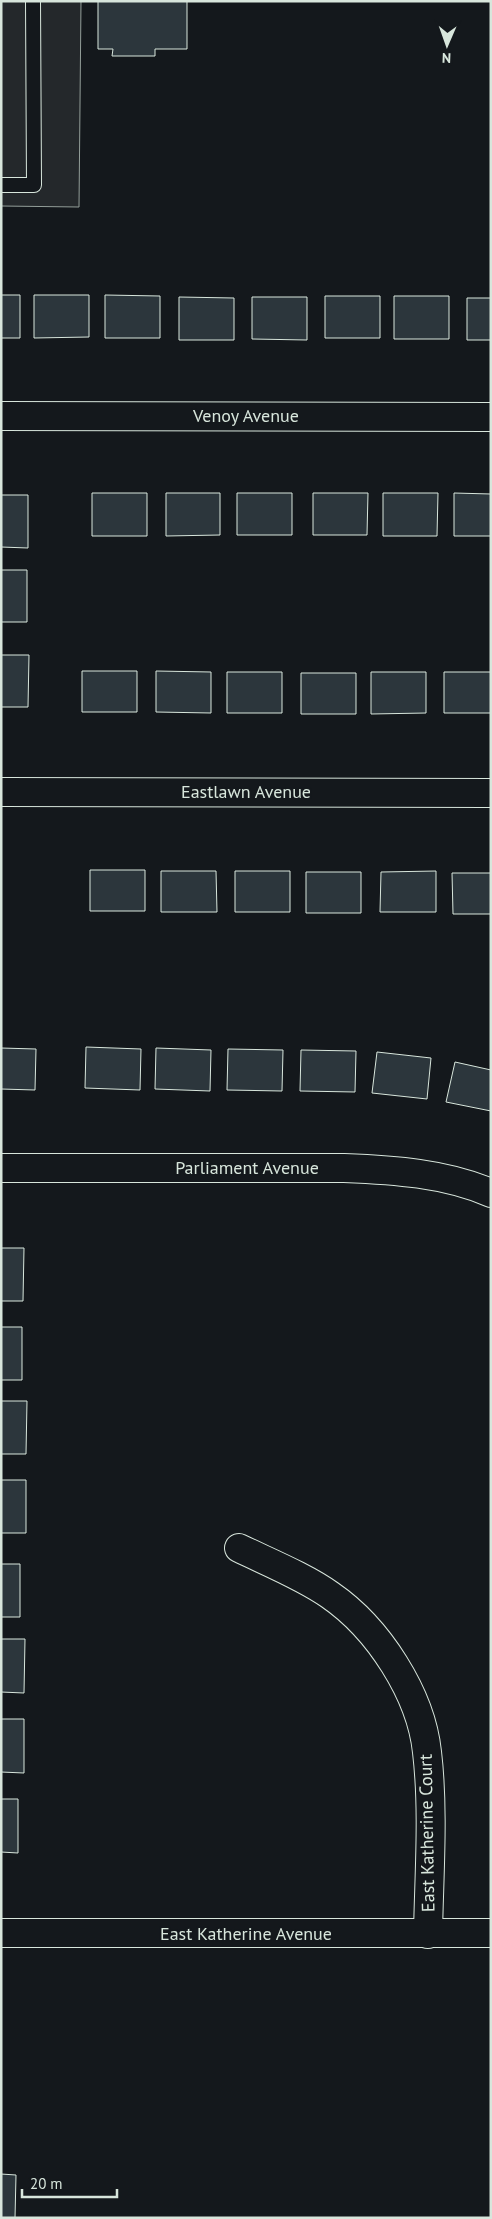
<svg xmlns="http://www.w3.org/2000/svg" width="492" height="2219" font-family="'PT Sans',sans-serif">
	<rect width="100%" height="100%" fill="#14181c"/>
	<path fill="#24282b" stroke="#939e99" d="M1,1H81L79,207L1,206Z"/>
	<path fill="#2c363c" stroke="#d8e6dc" d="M95,1H187V49H155V56H112L113,49H98V1Z
		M1,295H20V338H1Z
		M34,295H89V337L34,338Z
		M105,295L160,296V338H105Z
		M325,296H380V338H325Z
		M394,296H449V339H394Z
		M179,297L234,298V340H179Z
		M252,297H307V340L252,339Z
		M467,298H491V340H467Z
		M92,493H147V536H92Z
		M166,493H220V535L166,536Z
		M237,493H292V535H237Z
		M313,493H368L367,535H313Z
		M383,493H438L437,536H383Z
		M454,493L491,494V536H454Z
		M1,495H28V548L1,547Z
		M1,570H27V622H1Z
		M1,655H29L28,707H1Z
		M82,671H137V712H82Z
		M156,671L211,672V713L156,712Z
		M227,672H282V713H227Z
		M371,672H426V713L371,714Z
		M444,672H491V713H444Z
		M301,673H356V714H301Z
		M90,870H145V911H90Z
		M161,871H216L217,912H161Z
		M235,871H290V912H235Z
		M436,871V912H380L381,872Z
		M306,872H361V913H306Z
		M452,873H491V914H453Z
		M86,1047L141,1049L140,1090L85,1088Z
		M1,1048L36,1049L35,1090L1,1089Z
		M156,1048L211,1050L210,1091L155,1089Z
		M228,1049L283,1050L282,1091L227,1090Z
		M301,1050L356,1051L355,1092L300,1091Z
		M377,1052L431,1058L427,1099L372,1093Z
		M455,1062L491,1070V1111L446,1102Z
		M1,1248H24L23,1301H1Z
		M1,1327H22V1380H1Z
		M1,1401H27L26,1454H1Z
		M1,1480H26V1533H1Z
		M1,1564H20V1617H1Z
		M1,1639H25L24,1693L1,1692Z
		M1,1719H24V1773L1,1772Z
		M1,1799H18V1853L1,1852Z
		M1,2174L16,2175L15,2218H1Z"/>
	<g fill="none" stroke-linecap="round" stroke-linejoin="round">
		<defs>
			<path id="service" d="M1,185H34L33,1"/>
			<path id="minor" d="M1,416L491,417
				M1,792L491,793
				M1,1168H344C393,1170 445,1173 491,1193
				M239,1548C268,1562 305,1577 330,1595C378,1628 421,1694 427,1752C434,1811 429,1875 428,1934
				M1,1933H491"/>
		</defs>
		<use href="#service" stroke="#d8e6dc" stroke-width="16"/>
		<use href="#minor" stroke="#d8e6dc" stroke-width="30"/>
		<use href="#service" stroke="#14181c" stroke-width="14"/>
		<use href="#minor" stroke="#14181c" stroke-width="28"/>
	</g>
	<g text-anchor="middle" stroke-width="4" stroke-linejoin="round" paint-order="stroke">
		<g font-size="18" fill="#d8e6dc" stroke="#14181c">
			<text x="246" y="422">Venoy Avenue</text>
			<text x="246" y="798">Eastlawn Avenue</text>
			<text x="247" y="1174">Parliament Avenue</text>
			<text transform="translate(427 1833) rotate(-91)" y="6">East Katherine Court</text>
			<text x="246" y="1940">East Katherine Avenue</text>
		</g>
	</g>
	<rect width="492" height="2219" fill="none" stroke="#d8e6dc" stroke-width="5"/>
	<g transform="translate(447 45) rotate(182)" stroke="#14181c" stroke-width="4" paint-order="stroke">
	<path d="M0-4L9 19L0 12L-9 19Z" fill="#d8e6dc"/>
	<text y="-8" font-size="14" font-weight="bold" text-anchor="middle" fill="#d8e6dc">N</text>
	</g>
	<path d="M22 2189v8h95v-8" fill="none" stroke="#d8e6dc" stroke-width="2.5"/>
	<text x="30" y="2189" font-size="15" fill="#d8e6dc" stroke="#14181c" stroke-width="4" paint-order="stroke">20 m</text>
</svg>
